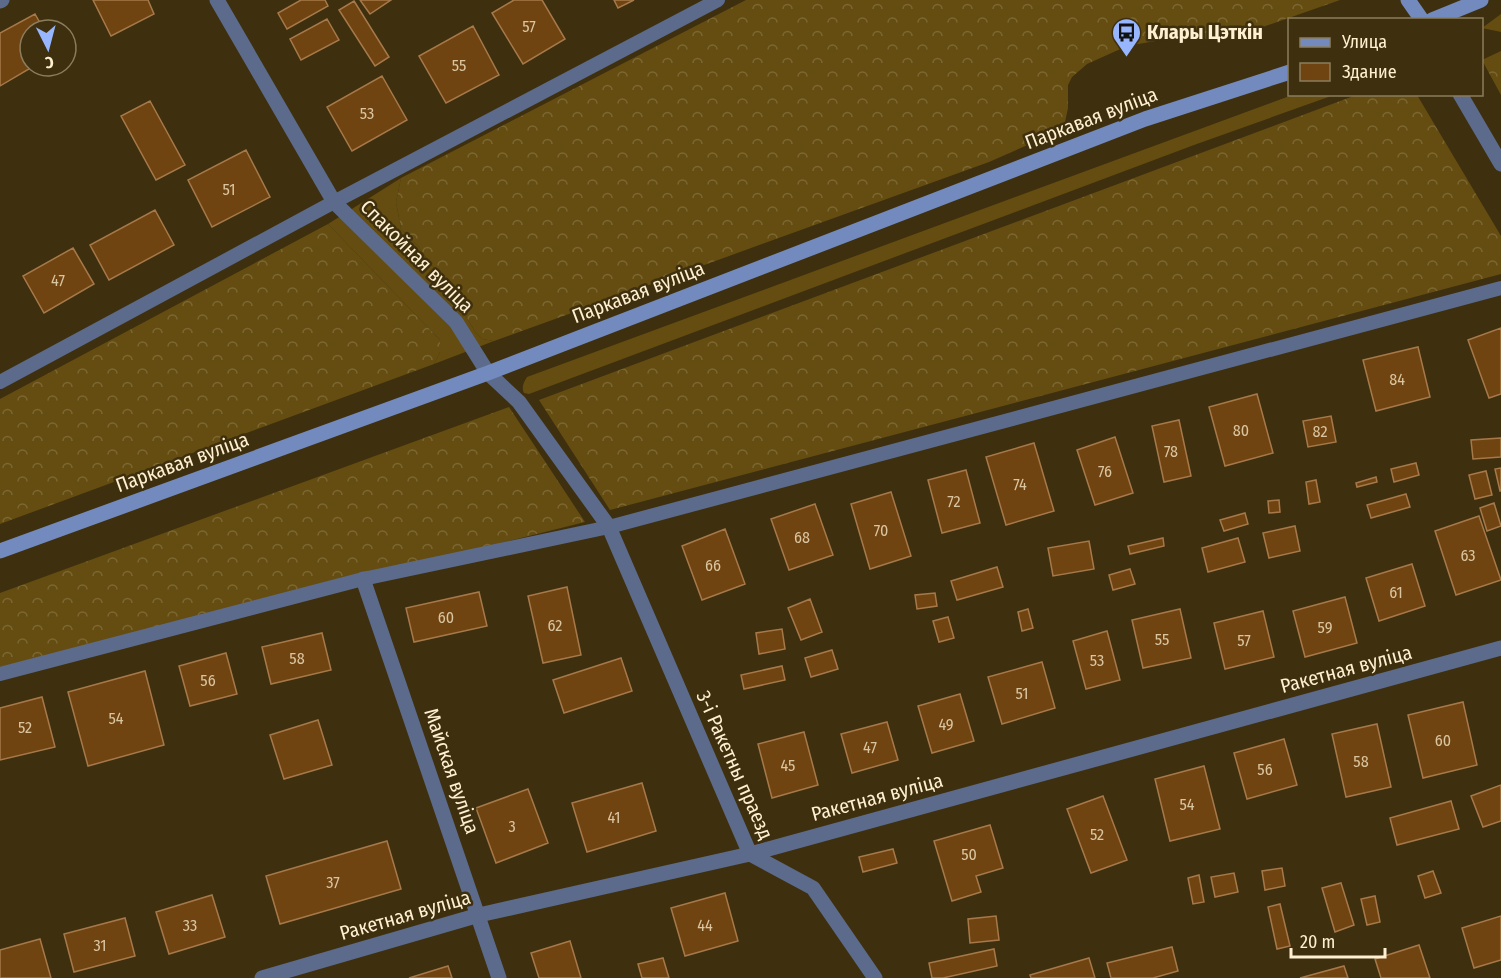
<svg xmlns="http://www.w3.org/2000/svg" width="1501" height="978" font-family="'Fira Sans Condensed',sans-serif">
	<defs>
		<pattern id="forest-crowns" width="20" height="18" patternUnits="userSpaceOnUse" patternTransform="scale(1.5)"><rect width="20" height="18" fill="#654d11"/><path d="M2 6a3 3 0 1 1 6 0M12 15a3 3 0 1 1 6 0" fill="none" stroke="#7c6733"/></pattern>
	</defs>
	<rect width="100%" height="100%" fill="#3e300f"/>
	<path fill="#654d11" d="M1501,14V32L1482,28Z
		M1295,94L1334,95L1194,145L529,394L524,393C521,387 524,382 527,377Z
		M401,178L396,202L401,229L418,246L450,290L476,333L482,339L494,341L434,364L440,352V340L328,224Z"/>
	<path fill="url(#forest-crowns)" d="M746,0H1340L1234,37L1215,40L1184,36L1127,46L1087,64L1072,77L1068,85V108L1065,122L1032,143L989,162L494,341L482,339L476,333L450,290L418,246L401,229L396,202L401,178Z
		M1501,51V95L1482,60Z
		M1359,94L1417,95L1501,236V274L610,510L539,400Z
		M328,224L440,340V352L434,364L0,524V399Z
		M509,407L585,522L0,668V593Z"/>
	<path fill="#6f4411" stroke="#a7794a" stroke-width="1.5" d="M93,0H148L154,14L111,36Z
		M301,0H325L328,6L287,29L278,13Z
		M360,0H391L370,14Z
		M514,0H542L565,39L523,64L492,13Z
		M614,0H634L618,8Z
		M354,1L389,57L375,66L339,10Z
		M35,14L44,30H30V66H34L0,86V33Z
		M327,19L339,40L301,60L290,39Z
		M473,26L499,75L446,103L419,56Z
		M382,76L407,120L352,151L327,107Z
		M150,101L185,165L156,180L121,116Z
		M246,150L270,197L212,227L188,180Z
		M155,210L174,245L109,280L90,245Z
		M73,248L94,284L44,313L23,276Z
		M1501,328V394L1489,398L1468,340Z
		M1418,347L1430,397L1376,411L1363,360Z
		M1257,394L1273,453L1225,466L1209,407Z
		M1331,416L1336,442L1308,447L1303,421Z
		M1179,420L1191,476L1164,482L1152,426Z
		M1115,437L1133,493L1095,505L1077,450Z
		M1501,438V457L1473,459L1471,440Z
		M1034,443L1054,511L1006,525L986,457Z
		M1416,463L1419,475L1394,482L1391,469Z
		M1501,468V491H1500L1495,469Z
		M966,470L980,523L942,533L928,480Z
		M1486,471L1492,495L1475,499L1469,475Z
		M1376,477L1377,482L1357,487L1356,483Z
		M1316,480L1320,502L1309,504L1306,482Z
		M891,492L911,556L870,569L851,504Z
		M1406,494L1410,507L1371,518L1367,505Z
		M1279,500L1280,512L1269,513L1268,501Z
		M1494,503L1501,526L1487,531L1480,508Z
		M815,504L833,555L789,570L771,519Z
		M1245,513L1248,524L1224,531L1220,520Z
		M1479,516L1501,580L1456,595L1435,531Z
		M1295,526L1300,551L1269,558L1263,533Z
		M725,529L745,584L702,600L682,546Z
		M1163,538L1164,546L1130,554L1128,546Z
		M1238,538L1245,562L1208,572L1202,548Z
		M1089,541L1094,569L1053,576L1048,548Z
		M1412,564L1425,606L1379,621L1366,578Z
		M997,567L1003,587L957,600L951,581Z
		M1130,569L1135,584L1113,590L1109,575Z
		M567,587L581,655L543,663L528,596Z
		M479,592L487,626L414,642L406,608Z
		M935,593L937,606L917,609L915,595Z
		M1345,597L1357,643L1305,657L1293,611Z
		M810,599L822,632L801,640L788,608Z
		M1028,609L1033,628L1022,631L1018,612Z
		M1180,609L1191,658L1143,668L1132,620Z
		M1263,611L1274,657L1225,669L1214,623Z
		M948,617L954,638L939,642L933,621Z
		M782,629L785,649L759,654L756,633Z
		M1107,631L1120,680L1086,689L1073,641Z
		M322,633L331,670L271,684L262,647Z
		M832,650L838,669L811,677L805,658Z
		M226,653L237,694L190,706L179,666Z
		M621,658L632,691L564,713L553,680Z
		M1042,662L1055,708L1002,724L988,677Z
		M782,666L785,680L744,689L741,675Z
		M145,671L164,745L88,766L68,692Z
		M960,694L974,741L932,753L918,706Z
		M42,697L55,747L0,760V708Z
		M1463,702L1477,765L1423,778L1408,715Z
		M318,720L332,765L284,779L270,735Z
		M887,722L898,760L852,773L841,734Z
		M1377,724L1391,787L1346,797L1332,734Z
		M804,732L818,785L772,798L758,744Z
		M1284,739L1297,785L1247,799L1234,753Z
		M1204,766L1220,829L1170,841L1155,779Z
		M642,783L656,831L587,852L572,803Z
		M1501,785V821L1483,827L1471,796Z
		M528,789L548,843L496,863L476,808Z
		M1103,796L1127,860L1091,873L1067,809Z
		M1451,801L1459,829L1397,845L1390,818Z
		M990,825L1003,868L976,876L981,892L952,901L934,841Z
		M387,841L401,889L280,924L266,876Z
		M893,849L897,863L863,872L859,857Z
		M1282,868L1285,886L1265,890L1262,871Z
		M1433,871L1441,893L1425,898L1418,876Z
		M1234,873L1238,892L1215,897L1211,877Z
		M1199,875L1204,902L1193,904L1188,878Z
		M1341,883L1354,925L1335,932L1322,888Z
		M725,893L738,941L685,956L671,908Z
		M212,895L225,937L169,954L156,912Z
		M1375,896L1380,922L1367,925L1361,899Z
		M1280,904L1290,946L1277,949L1268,907Z
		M996,916L999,940L970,943L968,919Z
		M1501,916V960L1474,968L1462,928Z
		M125,918L135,956L74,972L64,934Z
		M40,939L51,978H0V950Z
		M570,941L581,978H539L531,953Z
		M1419,945L1430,978H1381L1375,959Z
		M1172,947L1178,971L1153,978H1111L1107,963Z
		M994,949L997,966L943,978H932L929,963Z
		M663,958L669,978H642L638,964Z
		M1089,958L1095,978H1031L1030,975Z
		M448,966L452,978H409Z
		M1344,966L1348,978H1300Z"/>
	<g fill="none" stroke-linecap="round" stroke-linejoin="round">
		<path stroke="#5c6b8c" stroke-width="14" d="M0,382L334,202L718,0
			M0,674L363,579L609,527L1501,288"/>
		<path stroke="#5c6b8c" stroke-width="15" d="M217,0L334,202L456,322L488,373L519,402L609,527L750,854L813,888L875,978
			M0,1L2,0
			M1460,94L1501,164
			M363,579L499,978
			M262,978L479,915L750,854L1501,648"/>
		<path stroke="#738abf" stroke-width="15" d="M1408,0L1422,20
			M1432,20L1481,0
			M0,551L488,373L1145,119L1290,72"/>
	</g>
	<defs>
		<symbol id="bus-pin" viewBox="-11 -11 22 30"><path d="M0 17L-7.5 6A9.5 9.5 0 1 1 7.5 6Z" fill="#97b6fd" stroke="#3e300f"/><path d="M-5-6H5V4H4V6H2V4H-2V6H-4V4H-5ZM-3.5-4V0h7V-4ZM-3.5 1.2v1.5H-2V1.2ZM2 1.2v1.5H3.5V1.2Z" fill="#111"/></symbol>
	</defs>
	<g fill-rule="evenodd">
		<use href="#bus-pin" x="1110" y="16" width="33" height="45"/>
	</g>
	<g text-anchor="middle" stroke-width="5" stroke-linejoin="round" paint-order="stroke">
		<g font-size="16" fill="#dac5a1">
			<text x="529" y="32">57</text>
			<text x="459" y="71">55</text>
			<text x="367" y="119">53</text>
			<text x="229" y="195">51</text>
			<text x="58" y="286">47</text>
			<text x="1397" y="385">84</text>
			<text x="1241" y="436">80</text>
			<text x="1320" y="437">82</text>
			<text x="1171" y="457">78</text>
			<text x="1105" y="477">76</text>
			<text x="1020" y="490">74</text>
			<text x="954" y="507">72</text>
			<text x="881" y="536">70</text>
			<text x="802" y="543">68</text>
			<text x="1468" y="561">63</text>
			<text x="713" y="571">66</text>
			<text x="1396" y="598">61</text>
			<text x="446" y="623">60</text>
			<text x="555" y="631">62</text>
			<text x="1325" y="633">59</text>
			<text x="1162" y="645">55</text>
			<text x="1244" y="646">57</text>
			<text x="297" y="664">58</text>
			<text x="1097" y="666">53</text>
			<text x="208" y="686">56</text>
			<text x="1022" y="699">51</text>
			<text x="116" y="724">54</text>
			<text x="946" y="730">49</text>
			<text x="25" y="733">52</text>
			<text x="1443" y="746">60</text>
			<text x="870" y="753">47</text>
			<text x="1361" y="767">58</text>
			<text x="788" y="771">45</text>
			<text x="1265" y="775">56</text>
			<text x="1187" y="810">54</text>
			<text x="614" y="823">41</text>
			<text x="512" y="832">3</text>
			<text x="1097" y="840">52</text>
			<text x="969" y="860">50</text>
			<text x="333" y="888">37</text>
			<text x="190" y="931">33</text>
			<text x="705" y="931">44</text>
			<text x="100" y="951">31</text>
		</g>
		<g font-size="20" font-weight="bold" fill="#fef0d1" stroke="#3e300f" text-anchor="start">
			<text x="1147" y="39">Клары Цэткін</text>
		</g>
		<g font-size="20" fill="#fef0d1" stroke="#3e300f">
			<text transform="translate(1091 118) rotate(-21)" y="7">Паркавая вуліца</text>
			<text transform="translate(417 256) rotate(45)" y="7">Спакойная вуліца</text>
			<text transform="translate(638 292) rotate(-21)" y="7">Паркавая вуліца</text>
			<text transform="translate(182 462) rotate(-20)" y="7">Паркавая вуліца</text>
			<text transform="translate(1346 669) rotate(-15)" y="7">Ракетная вуліца</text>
			<text transform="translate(735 765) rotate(66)" y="7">3-і Ракетны праезд</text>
			<text transform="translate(452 771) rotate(71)" y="7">Майская вуліца</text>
			<text transform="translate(877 797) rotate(-15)" y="7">Ракетная вуліца</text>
			<text transform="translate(405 915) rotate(-16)" y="7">Ракетная вуліца</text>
		</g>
	</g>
	<rect x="1288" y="18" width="195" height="78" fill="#3e300f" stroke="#8b7d5d" stroke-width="1.5"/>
	<rect x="1300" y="38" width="30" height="9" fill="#738abf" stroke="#8b7d5d" stroke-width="1.5"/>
	<text x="1342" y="48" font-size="18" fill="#fef0d1">Улица</text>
	<rect x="1300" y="63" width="30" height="18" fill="#6f4411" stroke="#8b7d5d" stroke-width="1.5"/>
	<text x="1342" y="78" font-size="18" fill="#fef0d1">Здание</text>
	<g transform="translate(48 48) rotate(174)"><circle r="28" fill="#3e300f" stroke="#8b7d5d" stroke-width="1.5"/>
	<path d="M0-4.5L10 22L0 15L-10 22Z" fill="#97b6fd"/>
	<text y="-9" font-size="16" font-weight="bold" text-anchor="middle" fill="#fef0d1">С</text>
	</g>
	<path d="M1291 948v9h94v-9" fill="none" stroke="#fef0d1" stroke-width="3"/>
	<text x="1300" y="948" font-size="18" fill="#fef0d1" stroke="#3e300f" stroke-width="4.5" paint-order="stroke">20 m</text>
</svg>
